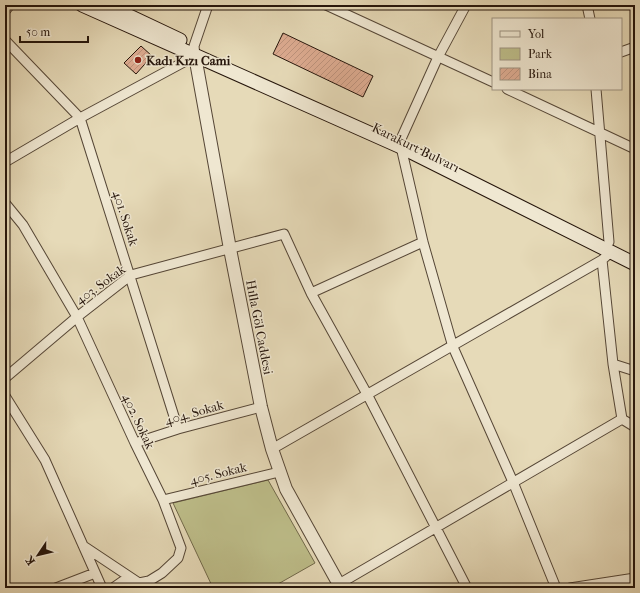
<svg xmlns="http://www.w3.org/2000/svg" width="640" height="593" font-family="'IM FELL French Canon',serif">
	<defs>
		<pattern id="building-hatch" width="6" height="6" patternUnits="userSpaceOnUse"><rect width="6" height="6" fill="#deac92"/><path d="M-1 1l2-2M0 6l6-6M5 7l2-2" fill="none" stroke="#be937d"/></pattern>
	</defs>
	<rect width="100%" height="100%" fill="#e6dab8"/>
	<filter id="stains"><feTurbulence type="fractalNoise" baseFrequency=".005" numOctaves="4"/><feColorMatrix values="0 0 0 0 .2 0 0 0 0 .09 0 0 0 0 .02 0 0 0 .5 -.17"/></filter>
	<radialGradient id="worn" r=".72"><stop offset=".6" stop-color="#630" stop-opacity="0"/><stop offset="1" stop-color="#630" stop-opacity=".3"/></radialGradient>
	<path fill="#bdbd89" stroke="#71694a" d="M268,480L315,563L271,588H213L173,503Z"/>
	<path fill="url(#building-hatch)" stroke="#25150b" d="M283,33L373,76L363,97L273,54Z
		M141,46L152,56L136,74L124,63Z"/>
	<g fill="none" stroke-linecap="round" stroke-linejoin="round">
		<defs>
			<path id="minor" d="M326,5L493,82
				M587,5L590,19
				M5,11L10,5
				M5,40L80,118L178,429
				M621,52L635,47
				M507,89L635,149
				M596,89L609,242
				M401,139L438,57L466,5
				M401,147L423,242L453,347L513,482L556,588
				M5,162L80,118L195,56L194,46L208,5
				M5,203L23,225L77,317L135,443L163,500L181,548L178,558L162,573L149,581L139,583L85,547
				M602,260L613,364L622,419L635,427
				M311,293L423,242
				M613,364L635,371
				M5,378L77,317L131,275L284,234L311,293L367,394L467,588
				M5,396L45,460L102,588
				M135,443L178,429L261,407
				M272,449L602,260L611,252
				M163,500L279,472
				M339,584L622,419
				M56,588L95,573
				M113,588L123,581L137,583
				M570,588L635,578"/>
			<path id="tertiary" d="M195,56L230,249L261,407L272,449L286,489L341,588"/>
			<path id="secondary" d="M82,5L401,147L635,264
				M106,5L180,40"/>
		</defs>
		<use href="#minor" stroke="#554636" stroke-width="11"/>
		<use href="#tertiary" stroke="#554636" stroke-width="14"/>
		<use href="#secondary" stroke="#25150b" stroke-width="15"/>
		<use href="#minor" stroke="#efe7d1" stroke-width="9"/>
		<use href="#tertiary" stroke="#efe7d1" stroke-width="12"/>
		<use href="#secondary" stroke="#efe7d1" stroke-width="13"/>
	</g>
	<circle fill="#8f2418" stroke="#efe7d1" stroke-width="1.5" cx="138" cy="60" r="4"/>
	<g text-anchor="middle" stroke-width="3" stroke-linejoin="round" paint-order="stroke">
		<g font-size="13" font-weight="bold" fill="#25150b" stroke="#efe7d1" text-anchor="start">
			<text x="146" y="65">Kadı Kızı Cami</text>
		</g>
		<g font-size="13" fill="#25150b" stroke="#efe7d1">
			<text transform="translate(416 147) rotate(26)" y="5">Karakurt Bulvarı</text>
			<text transform="translate(126 218) rotate(72)" y="5">401. Sokak</text>
			<text transform="translate(100 284) rotate(-36)" y="5">403. Sokak</text>
			<text transform="translate(260 327) rotate(79)" y="5">Hılla Göl Caddesi</text>
			<text transform="translate(194 412) rotate(-16)" y="5">404. Sokak</text>
			<text transform="translate(139 421) rotate(65)" y="5">402. Sokak</text>
			<text transform="translate(218 473) rotate(-14)" y="5">405. Sokak</text>
		</g>
	</g>
	<rect width="640" height="593" fill="none" stroke="#e6dab8" stroke-width="20"/>
	<rect x="6" y="6" width="628" height="581" fill="none" stroke="#25150b" stroke-width="2"/>
	<rect x="10" y="10" width="620" height="573" fill="none" stroke="#25150b"/>
	<rect x="492" y="18" width="130" height="72" fill="#efe7d1" stroke="#9e9382"/>
	<rect x="500" y="31" width="20" height="6" fill="#efe7d1" stroke="#9e9382"/>
	<text x="528" y="38" font-size="12" fill="#25150b">Yol</text>
	<rect x="500" y="48" width="20" height="12" fill="#bdbd89" stroke="#9e9382"/>
	<text x="528" y="58" font-size="12" fill="#25150b">Park</text>
	<rect x="500" y="68" width="20" height="12" fill="url(#building-hatch)" stroke="#9e9382"/>
	<text x="528" y="78" font-size="12" fill="#25150b">Bina</text>
	<g transform="translate(38 555) rotate(235)" stroke="#efe7d1" stroke-width="3" paint-order="stroke">
	<path d="M0-3L7 15L0 10L-7 15Z" fill="#25150b"/>
	<text y="-6" font-size="11" font-weight="bold" text-anchor="middle" fill="#25150b">K</text>
	</g>
	<path d="M20 36v6h68v-6" fill="none" stroke="#25150b" stroke-width="2"/>
	<text x="26" y="36" font-size="12" fill="#25150b" stroke="#efe7d1" stroke-width="3" paint-order="stroke">50 m</text>
	<rect width="100%" height="100%" filter="url(#stains)"/>
	<rect width="100%" height="100%" fill="url(#worn)"/>
</svg>
